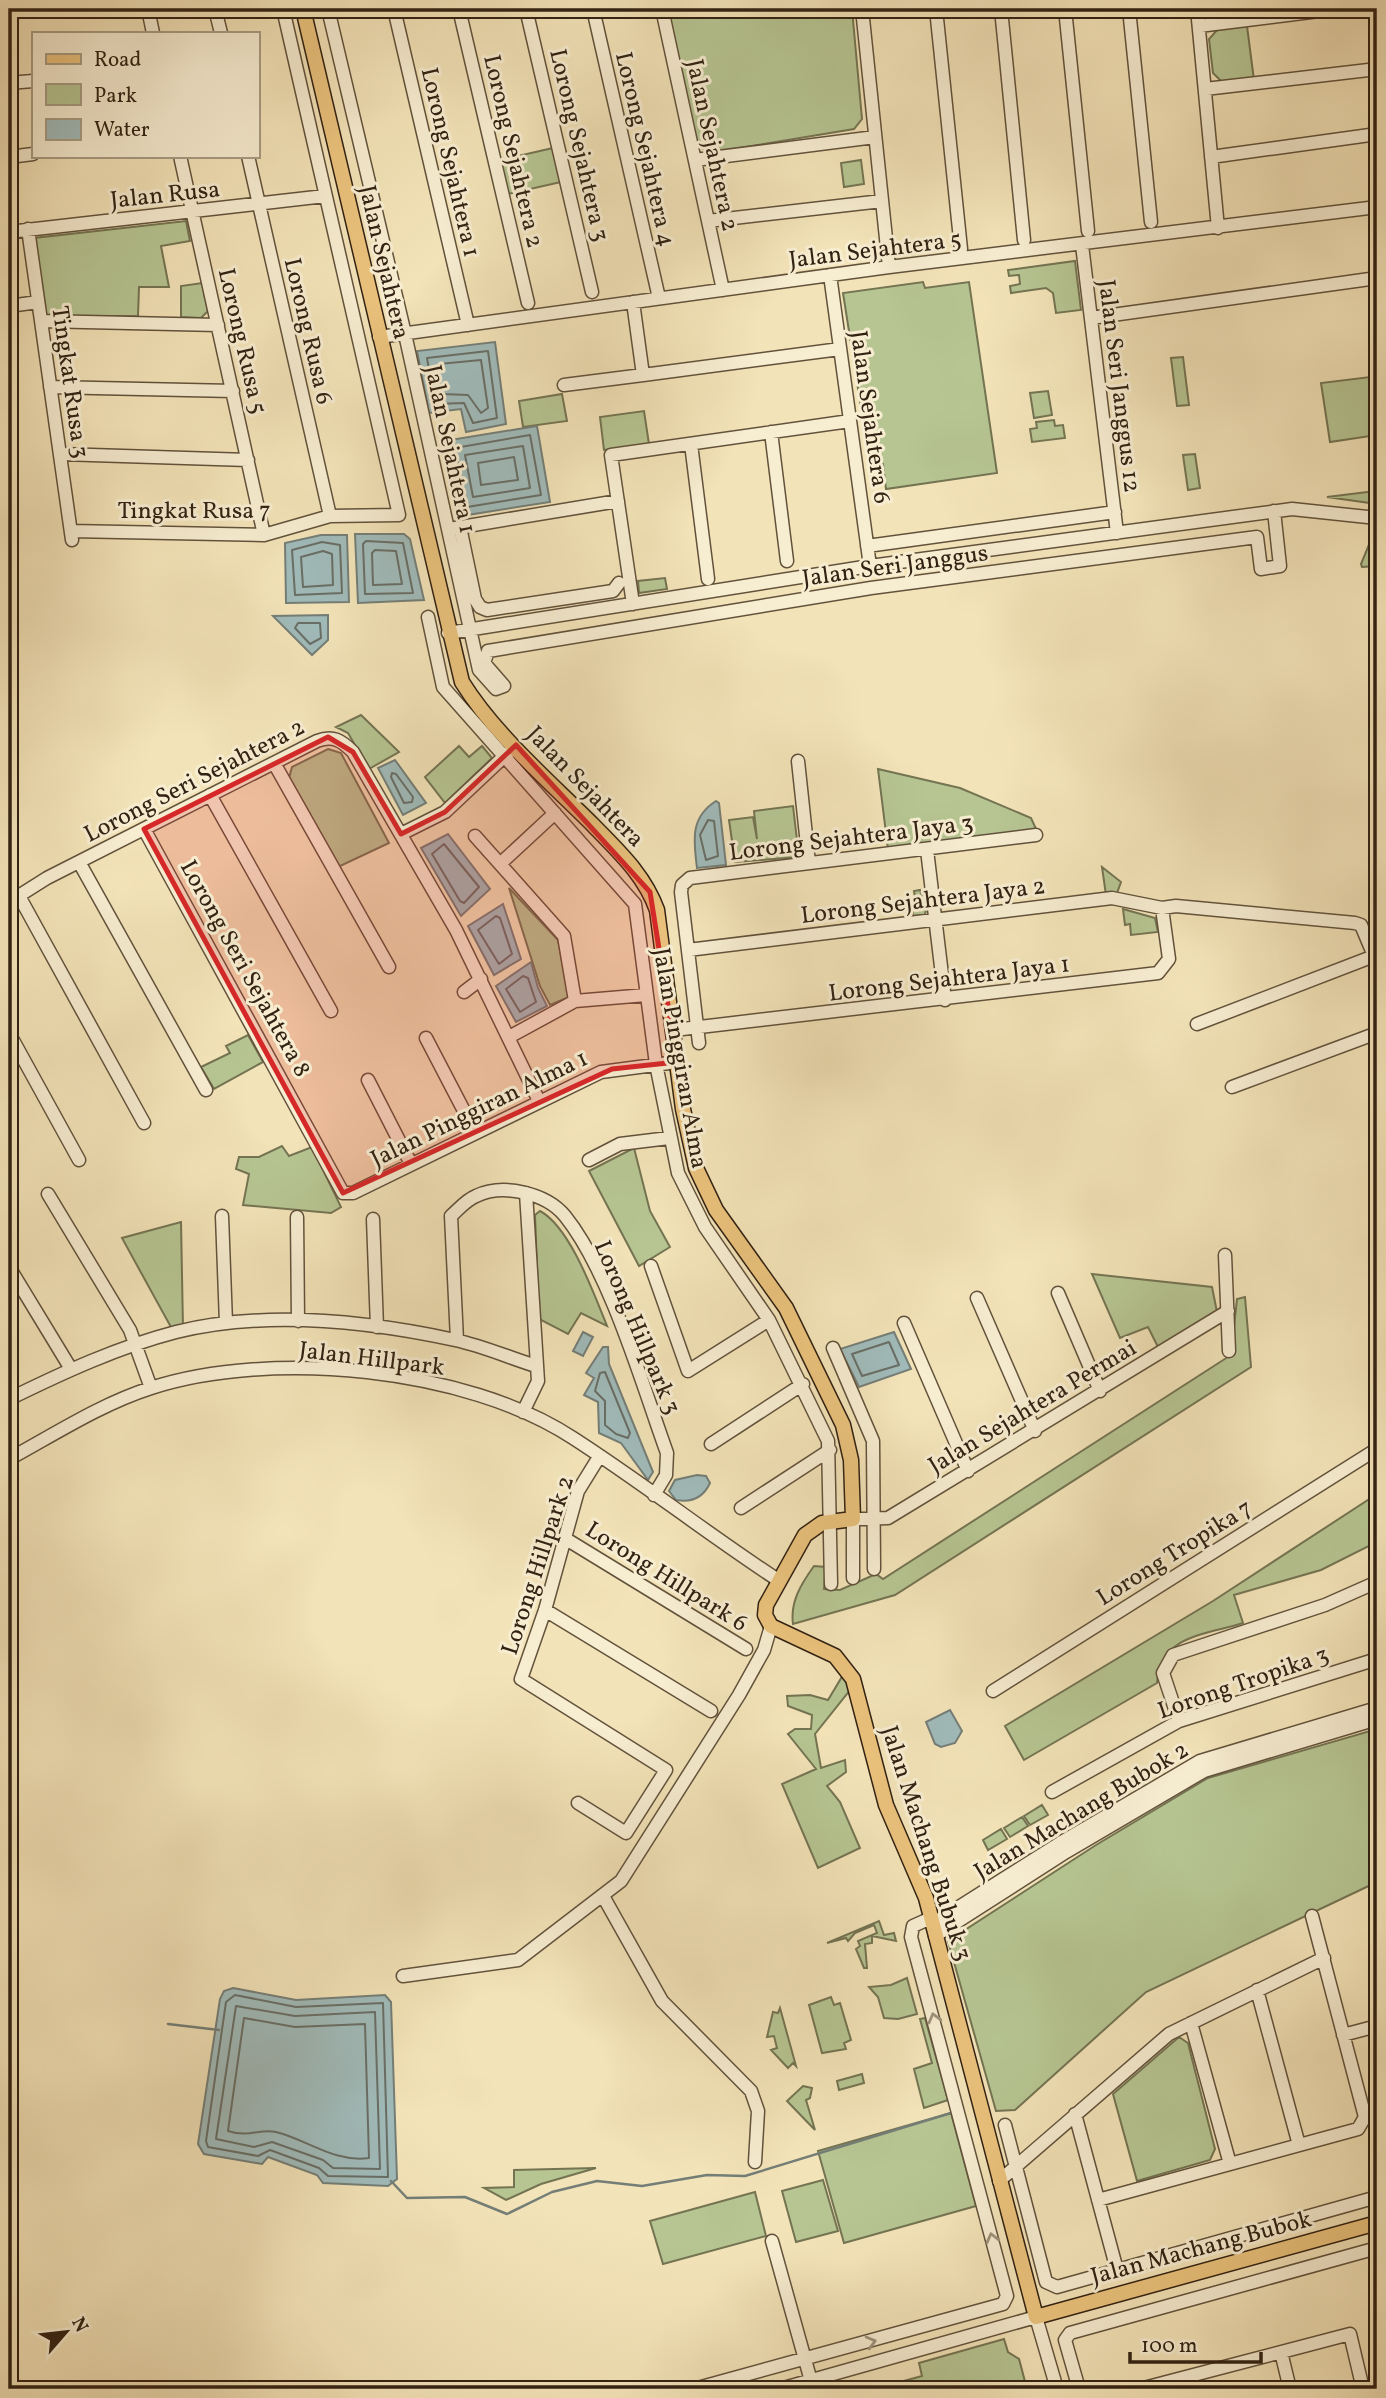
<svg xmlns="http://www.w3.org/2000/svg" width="1386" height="2398" font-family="Vollkorn,serif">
	<rect width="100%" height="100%" fill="#f3e3b8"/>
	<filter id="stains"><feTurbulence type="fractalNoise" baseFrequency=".00286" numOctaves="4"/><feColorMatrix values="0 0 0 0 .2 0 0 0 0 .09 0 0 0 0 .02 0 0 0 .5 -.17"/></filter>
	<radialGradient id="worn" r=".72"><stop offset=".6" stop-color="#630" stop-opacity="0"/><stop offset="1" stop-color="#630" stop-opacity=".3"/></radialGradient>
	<path fill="#b6c592" stroke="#747452" stroke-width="2" d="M681,9H852L862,119L854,129L709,153L697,145L668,11Z
		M1247,26L1254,80L1223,83L1213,73L1209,39L1218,29Z
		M553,148L561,182L508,194L500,160Z
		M861,160L864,184L844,187L841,163Z
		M186,221L190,241L161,246L169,287H139L138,316L44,317L34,238Z
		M1075,261L1081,310L1056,313L1053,293L1046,288L1011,293L1010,286L1020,284L1019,275L1009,276L1008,270Z
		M923,282L925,288L969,282L997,473L886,489L883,464L870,465L843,293Z
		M202,283L208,311L201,318L181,317V286Z
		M1183,357L1189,405L1177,406L1171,358Z
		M1370,377L1377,435L1330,442L1321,383Z
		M1048,391L1052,415L1034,418L1030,393Z
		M562,394L567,421L523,427L519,401Z
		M644,411L649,444L604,450L600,417Z
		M1054,420L1055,426L1063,425L1065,438L1032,442L1030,429L1037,428L1036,422Z
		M1195,454L1200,488L1188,490L1183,455Z
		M1375,491L1377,504L1327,497Z
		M1375,530L1377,566L1362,567L1361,564Z
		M665,578L667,589L639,593L638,581Z
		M361,715L399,752L369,769L348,733L336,727Z
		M459,746L469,757L482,746L492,758L445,803L425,777Z
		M328,749L341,753L389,843L336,868L289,778L292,767Z
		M878,769L960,788L1031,818L1037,831L888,849Z
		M793,806L799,857L735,862L729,820L753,817L757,839L754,811Z
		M1102,867L1121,882L1117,893L1106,895Z
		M509,888L558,940L569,997L550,1005L540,986Z
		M920,890L926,910L924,918L913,919V909L917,908L914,891Z
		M1123,909L1155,918L1158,932L1131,935L1130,924L1125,925Z
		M248,1035L263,1062L214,1089L201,1067L230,1053L226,1046Z
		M282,1146L289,1156L312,1147L341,1207L331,1213L243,1205L249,1174L236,1169L239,1157H259Z
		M634,1148L650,1211L670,1247L639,1266L589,1171Z
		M540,1211C570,1227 594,1294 607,1326L581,1313L568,1334L539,1319L535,1215Z
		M181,1222L183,1328L172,1329L122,1238Z
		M1092,1274L1212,1287L1217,1312L1158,1347L1148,1327L1120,1338Z
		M1245,1297L1251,1367L895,1595L793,1624C790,1602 801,1584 814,1566L826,1567L824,1589L840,1590L876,1574L883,1579L1231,1355L1237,1299Z
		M1377,1494V1540L1371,1545L1321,1570L1234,1595L1243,1623C1205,1635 1160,1635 1157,1683L1024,1760L1005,1726L1213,1601Z
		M843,1675L850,1690L815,1734L821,1768L845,1760L846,1772L827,1786L840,1802L860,1848L818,1868L782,1784L816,1769L788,1734L795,1729H811L812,1715L788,1706L787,1696L810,1695L828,1700Z
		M1377,1729V1882L1146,1992L1015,2110L996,2111L948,1941L1096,1845L1208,1778Z
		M1042,1805L1048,1815L1030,1825L1024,1816Z
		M1022,1817L1028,1826L1010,1837L1004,1828Z
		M1001,1829L1007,1839L988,1850L983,1840Z
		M879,1921L884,1935L894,1933L896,1941L872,1936V1943L865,1944L867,1968H864L856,1949L860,1946L858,1941L877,1933L874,1925L855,1933L848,1941L846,1938L827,1943Z
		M907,1978L917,2014L898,2019L884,2018L878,1997L869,1987L891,1985Z
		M831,1997L834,2005L840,2003L851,2040L844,2043L846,2049L822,2053L809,2005Z
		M780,2008L796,2066L793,2063L788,2068L771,2050L777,2048L774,2036L767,2037L773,2012L778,2013Z
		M925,2018L948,2100L924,2108L914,2069L932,2063L920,2019Z
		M1179,2037L1188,2043L1215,2149L1210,2160L1137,2181L1113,2094Z
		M862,2074L864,2083L839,2090L837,2081Z
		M803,2086L812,2088L810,2098L806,2100L815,2130L787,2101Z
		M951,2113L976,2206L844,2243L818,2151Z
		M596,2168L541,2184L506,2200L484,2188L514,2187V2170Z
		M823,2180L838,2231L796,2242L782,2191Z
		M755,2192L766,2236L663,2264L650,2221Z
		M1004,2339L1008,2352L1019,2359L1027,2389H874L922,2376L919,2363Z"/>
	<path fill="#a0bbba" stroke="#747e77" stroke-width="2" d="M495,342L506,424L466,432L461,409L429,413L417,351Z
		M537,426L550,502L461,516L444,441Z
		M355,534H404L410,539L424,600L358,603Z
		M321,535H347L349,602L286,603L285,543Z
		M328,615V640L312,655L273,616Z
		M395,760L426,803L403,815L378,768Z
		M716,801L719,803L726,865L697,868C694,842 689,818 716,801Z
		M448,834L490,889L461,916L421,848Z
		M503,904L521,959L494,975L468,926Z
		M531,962L538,988L547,1006L516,1022L496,986Z
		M583,1332L593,1337L583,1356L573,1351Z
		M894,1332L911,1369L859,1387L840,1349Z
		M603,1347H608L609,1364L653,1472L648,1480L621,1443L599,1433L598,1402L584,1395L594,1378L586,1373Z
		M697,1475L706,1476L710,1483C703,1498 692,1503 676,1500L669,1491L675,1480Z
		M950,1710L962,1731L955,1743L941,1747L935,1744L926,1722Z
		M233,1988L296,2000L385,1995L391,2002L397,2179L388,2186L323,2183L317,2175L268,2157L262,2164L204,2154L198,2144L220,1999L224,1991Z"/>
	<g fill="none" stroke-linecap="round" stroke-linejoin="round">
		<path stroke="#696e66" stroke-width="2" d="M488,351L497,418L473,423L464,403L435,404L427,358Z
			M481,360L488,408L481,413L468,395L442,394L436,368L439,364Z
			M530,435L541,495L467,507L455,448Z
			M523,446L530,488L473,497L465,455Z
			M514,457L518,480L481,485L478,463Z
			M366,541L403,543L413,593L365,594L363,544Z
			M322,542L340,545L342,593L295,595L292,550Z
			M375,550L396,551L402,584L373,585L372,553Z
			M323,551L332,554L333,585L303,587L301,557Z
			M298,623H320L321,638L310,644L295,628Z
			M392,773L396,774L413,797L412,802L404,803L391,777Z
			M708,820L714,821L718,856L706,860L700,835Z
			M444,844L479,887L464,903L460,901L432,854Z
			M496,916L500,918L512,954L499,964L478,930Z
			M523,976L528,978L536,1002L520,1012L506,989Z
			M889,1342L899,1365L862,1376L852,1354Z
			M605,1372L630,1433L628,1438L616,1434L605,1425V1401L595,1391L600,1373Z
			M235,1995L296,2007L383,2003L388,2177L328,2176L319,2168L270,2150L258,2156L208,2147L206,2141L226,2002Z
			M236,2006L295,2016L375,2012L380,2169L333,2168L323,2160L272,2142L254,2147L216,2139Z
			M244,2018L295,2027L365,2024L369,2158C335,2163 308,2140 276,2132C260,2128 250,2138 228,2131Z"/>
		<path stroke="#747e77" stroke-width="2.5" d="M168,2024L219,2030
			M391,2181L407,2198L465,2197L507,2214L552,2192L597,2181L642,2186L707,2175L745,2176L951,2113"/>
		<defs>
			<path id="minor" d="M148,9L153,33
				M215,9L221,33
				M328,9L405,334L479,670L496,689L504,686L484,663L488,651L871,588L1257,537L1261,569L1280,566L1274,511
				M394,9L468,325
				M459,9L528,303
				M526,9L592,292
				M593,9L659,298
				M662,9L723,290
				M862,9L889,267
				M936,9L961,249
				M1001,9L1024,240
				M1065,9L1088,231
				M1129,9L1151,222
				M1197,9L1218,228
				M1199,26L1335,9
				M9,83L33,81
				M1205,89L1377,69
				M180,156L264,535
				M248,156L330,516
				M9,157L33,154
				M1211,157L1377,134
				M695,160L875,137
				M708,221L882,201
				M28,229L72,540
				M9,232L325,196
				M1082,245L1117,533
				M830,275L870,566
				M633,302L643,375L840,349
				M9,306L38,302
				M1091,318L1377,278
				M41,321L218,325
				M379,337L889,267L1377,207
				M564,385L643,375
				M50,387L233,391
				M771,432L787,561
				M691,444L708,579
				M60,454L248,460
				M460,527L475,599L480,607L487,610L613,591L619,583
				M455,528L618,501
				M71,531L264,535L330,516L399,515L283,9
				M867,546L1115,512
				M633,604L611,455L850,421
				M428,617L443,687L635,904L656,1064L678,1173L705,1227L769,1320L828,1441L831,1584
				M448,633L870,566L1292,509L1377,518
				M798,761L809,863
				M274,763L389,967
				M210,795L331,1011
				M144,829L343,1193H353L601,1072L677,1062
				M401,834L445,812L510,751
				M475,836L564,936L575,1001
				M927,850L945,1000
				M79,862L206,1090
				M500,864L555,813
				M19,896L144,1123
				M9,902L47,878L317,741C333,735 341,740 353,752L456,930L539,1101
				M688,950L1112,898L1162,908L1176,906L1355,923L1361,925L1377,963
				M464,992L481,979
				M1197,1024L1374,956
				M674,1030L1158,973L1169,959L1162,908
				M9,1033L79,1160
				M509,1037L575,1001L646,995
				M426,1038L475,1132
				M699,1043L681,892L682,885L690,878L1036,835
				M368,1080L411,1164
				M1232,1087L1377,1033
				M589,1160L620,1144L669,1138
				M9,1179L11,1189
				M48,1194L130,1330L151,1388
				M222,1216L226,1323
				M297,1217L298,1321
				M373,1219L377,1327
				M1225,1255L1229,1351
				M651,1266L688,1371L769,1320
				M9,1267L71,1369
				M1058,1293L1100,1391
				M977,1298L1035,1431
				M904,1323L968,1471
				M457,1340L451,1216C459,1209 466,1200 476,1196C503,1183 546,1193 565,1216C610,1272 642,1384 667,1453L666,1475L654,1495
				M833,1348L873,1441L874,1569
				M9,1399C62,1373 118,1347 176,1332C265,1310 367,1321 455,1340C483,1346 510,1358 536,1366
				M523,1412L538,1381L526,1193
				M711,1444L803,1384
				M9,1459C55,1434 101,1404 151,1388C271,1349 467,1368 573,1438C643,1483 709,1535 778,1580
				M741,1508L830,1450
				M566,1539L746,1649
				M853,1578V1519L888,1518L1228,1311
				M545,1610L711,1711
				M993,1691L1377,1449
				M1179,1721L1163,1673L1173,1655L1325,1605L1377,1582
				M1052,1792L1179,1721L1377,1659
				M578,1803L626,1833L666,1770L521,1679L545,1610L578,1491L599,1457
				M603,1896L662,2001L751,2091L758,2111L755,2162
				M932,1924L1060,1843L1200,1761L1377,1708
				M935,1936L1066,1852L1204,1771L1377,1719
				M403,1976L518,1960L621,1881L739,1695L764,1650L771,1626
				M1257,1990L1299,2145
				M1191,2023L1230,2164
				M1343,2035L1377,2026
				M1075,2114L1117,2270
				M1005,2125L1046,2282L1057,2287L1377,2197
				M999,2181L1169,2034L1324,1958
				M1098,2200L1358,2129L1365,2117L1312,1916
				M772,2241L811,2381
				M1281,2352L1290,2389
				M694,2389L1003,2304L1007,2296L911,1937L913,1926L931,1918
				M780,2389L1036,2317L1057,2389
				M1079,2389L1065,2340L1070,2333L1377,2248
				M1140,2389L1350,2334L1363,2389"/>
			<path id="major" d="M303,9L462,682C495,735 548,780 593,825C618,851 644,874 657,910L683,1109L696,1168L716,1210L786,1308L843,1425L851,1460L853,1519L822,1523L805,1535L766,1605L765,1615L771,1626L835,1656L853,1679L886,1805L926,1898L1036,2317L1377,2223"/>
		</defs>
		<use href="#minor" stroke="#62523c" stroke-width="15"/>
		<use href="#major" stroke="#322213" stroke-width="17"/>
		<use href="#minor" stroke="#f7edd1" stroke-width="12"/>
		<use href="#major" stroke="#eac27c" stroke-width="14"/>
	</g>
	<defs><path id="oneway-chevron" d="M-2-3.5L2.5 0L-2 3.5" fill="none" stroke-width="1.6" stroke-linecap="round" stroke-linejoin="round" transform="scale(1.75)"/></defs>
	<g stroke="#9e927c">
		<use href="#oneway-chevron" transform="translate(934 2018) rotate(-105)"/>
		<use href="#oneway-chevron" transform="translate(992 2238) rotate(-104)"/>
		<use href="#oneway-chevron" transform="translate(871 2342) rotate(-15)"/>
	</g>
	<path fill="#d62828" fill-opacity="0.2" stroke="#d62828" stroke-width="5" stroke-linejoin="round" d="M328,737L353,752L401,834L445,812L516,745L650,892L677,1062L612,1069L343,1193L144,829Z"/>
	<g text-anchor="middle" stroke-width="6" stroke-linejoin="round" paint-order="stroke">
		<g font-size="24" fill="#322213" stroke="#f7edd1">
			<text transform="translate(580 145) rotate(77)" y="8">Lorong Sejahtera 3</text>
			<text transform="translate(713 145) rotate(78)" y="8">Jalan Sejahtera 2</text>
			<text transform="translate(646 149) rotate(77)" y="8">Lorong Sejahtera 4</text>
			<text transform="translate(514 151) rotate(77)" y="8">Lorong Sejahtera 2</text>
			<text transform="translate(451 162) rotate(77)" y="8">Lorong Sejahtera 1</text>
			<text transform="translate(165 194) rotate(-6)" y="8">Jalan Rusa</text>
			<text transform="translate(875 249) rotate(-7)" y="8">Jalan Sejahtera 5</text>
			<text transform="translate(385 262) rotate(77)" y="8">Jalan Sejahtera</text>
			<text transform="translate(309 331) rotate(77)" y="8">Lorong Rusa 6</text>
			<text transform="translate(243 341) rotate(77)" y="8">Lorong Rusa 5</text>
			<text transform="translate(71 382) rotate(82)" y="8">Tingkat Rusa 3</text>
			<text transform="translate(1120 386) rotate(83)" y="8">Jalan Seri Janggus 12</text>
			<text transform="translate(871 417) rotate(82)" y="8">Jalan Sejahtera 6</text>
			<text transform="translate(451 449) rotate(78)" y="8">Jalan Sejahtera 1</text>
			<text x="194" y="518">Tingkat Rusa 7</text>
			<text transform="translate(895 565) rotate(-8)" y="8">Jalan Seri Janggus</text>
			<text transform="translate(194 780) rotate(-27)" y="8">Lorong Seri Sejahtera 2</text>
			<text transform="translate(586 786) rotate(46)" y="8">Jalan Sejahtera</text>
			<text transform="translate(851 837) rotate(-7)" y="8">Lorong Sejahtera Jaya 3</text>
			<text transform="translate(923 900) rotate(-7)" y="8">Lorong Sejahtera Jaya 2</text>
			<text transform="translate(246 968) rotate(61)" y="8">Lorong Seri Sejahtera 8</text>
			<text transform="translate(949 978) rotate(-7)" y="8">Lorong Sejahtera Jaya 1</text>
			<text transform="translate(681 1058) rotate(80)" y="8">Jalan Pinggiran Alma</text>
			<text transform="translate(479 1108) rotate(-26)" y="8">Jalan Pinggiran Alma 1</text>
			<text transform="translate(638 1327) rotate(67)" y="8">Lorong Hillpark 3</text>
			<text transform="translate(372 1358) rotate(7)" y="8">Jalan Hillpark</text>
			<text transform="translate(1032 1406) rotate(-31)" y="8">Jalan Sejahtera Permai</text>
			<text transform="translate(1174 1552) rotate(-32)" y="8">Lorong Tropika 7</text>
			<text transform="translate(537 1565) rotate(-72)" y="8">Lorong Hillpark 2</text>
			<text transform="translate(667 1576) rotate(32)" y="8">Lorong Hillpark 6</text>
			<text transform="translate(1243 1682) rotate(-19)" y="8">Lorong Tropika 3</text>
			<text transform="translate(1081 1810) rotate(-31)" y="8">Jalan Machang Bubok 2</text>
			<text transform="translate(927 1843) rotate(72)" y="8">Jalan Machang Bubuk 3</text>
			<text transform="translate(1201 2247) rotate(-15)" y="8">Jalan Machang Bubok</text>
		</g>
	</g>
	<rect width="1386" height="2398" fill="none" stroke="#f3e3b8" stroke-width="35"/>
	<rect x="10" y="10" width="1365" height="2377" fill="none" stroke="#322213" stroke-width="3.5"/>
	<rect x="18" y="18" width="1351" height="2363" fill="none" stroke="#322213" stroke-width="2"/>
	<rect x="32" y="32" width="228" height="126" fill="#f7edd1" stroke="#a89c85" stroke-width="2"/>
	<rect x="46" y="54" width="35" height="10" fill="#eac27c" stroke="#a89c85" stroke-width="2"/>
	<text x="94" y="66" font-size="21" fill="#322213">Road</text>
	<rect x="46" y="84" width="35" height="21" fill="#b6c592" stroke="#a89c85" stroke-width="2"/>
	<text x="94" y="102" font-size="21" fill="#322213">Park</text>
	<rect x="46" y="119" width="35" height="21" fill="#a0bbba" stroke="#a89c85" stroke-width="2"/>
	<text x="94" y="136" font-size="21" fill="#322213">Water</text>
	<g transform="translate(66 2332) rotate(62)" stroke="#f7edd1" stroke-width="5" paint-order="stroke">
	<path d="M0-5L12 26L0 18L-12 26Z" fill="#322213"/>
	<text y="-10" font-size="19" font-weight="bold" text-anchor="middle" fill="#322213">N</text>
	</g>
	<path d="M1130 2352v10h131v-10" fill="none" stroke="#322213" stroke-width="3.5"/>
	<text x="1141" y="2352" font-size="21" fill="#322213" stroke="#f7edd1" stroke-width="5" paint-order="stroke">100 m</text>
	<rect width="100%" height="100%" filter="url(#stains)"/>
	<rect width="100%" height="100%" fill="url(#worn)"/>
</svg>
